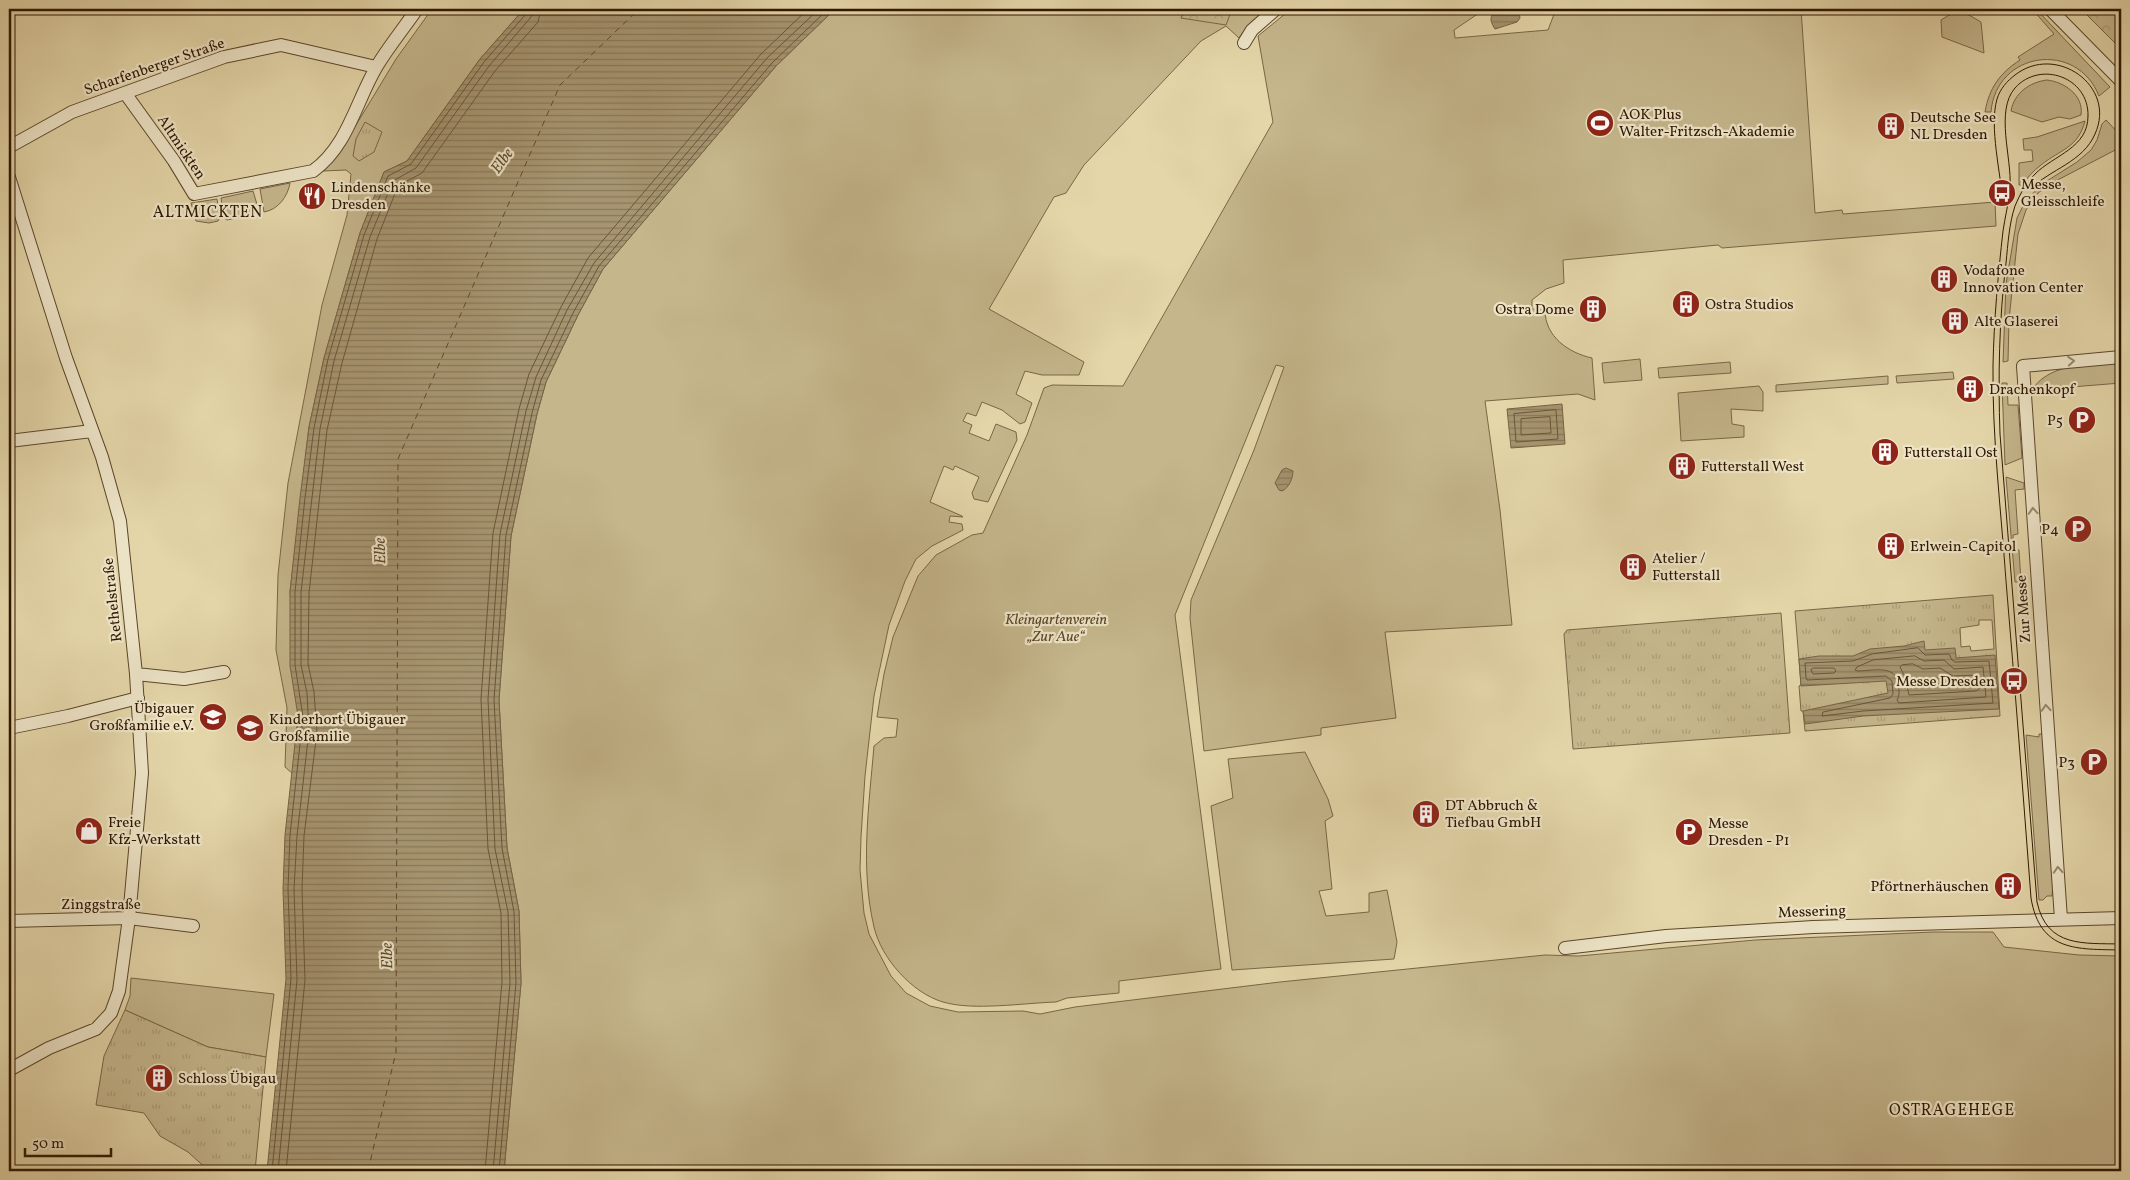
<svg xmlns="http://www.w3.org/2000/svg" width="2130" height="1180" font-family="Vollkorn,serif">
	<defs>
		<pattern id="forest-crowns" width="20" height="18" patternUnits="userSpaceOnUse" patternTransform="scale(1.25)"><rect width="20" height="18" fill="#c5b68c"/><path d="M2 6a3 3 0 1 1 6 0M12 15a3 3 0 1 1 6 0" fill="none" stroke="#aa9c77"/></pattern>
		<pattern id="park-tufts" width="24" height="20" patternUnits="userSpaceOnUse" patternTransform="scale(1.25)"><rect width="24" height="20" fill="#c5b68c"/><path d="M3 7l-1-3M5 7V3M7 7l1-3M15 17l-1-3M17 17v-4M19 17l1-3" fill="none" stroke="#aa9c77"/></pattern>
		<pattern id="water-rules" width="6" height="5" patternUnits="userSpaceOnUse" patternTransform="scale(1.25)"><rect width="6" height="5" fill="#a69570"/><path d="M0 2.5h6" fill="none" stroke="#88795a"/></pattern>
	</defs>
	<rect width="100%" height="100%" fill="#e4d6a9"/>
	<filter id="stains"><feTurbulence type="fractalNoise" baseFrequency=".004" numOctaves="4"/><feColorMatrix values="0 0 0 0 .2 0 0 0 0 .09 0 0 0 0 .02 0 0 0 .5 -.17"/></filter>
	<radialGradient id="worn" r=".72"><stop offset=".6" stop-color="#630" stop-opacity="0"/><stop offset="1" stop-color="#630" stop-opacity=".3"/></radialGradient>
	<path fill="#c5b68c" stroke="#7a6646" d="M432,9H524L480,59L407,161L384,172L360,233L324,358L309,427L290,592L298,716L293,774L285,767L287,708L276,650L278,575L288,483L322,305L347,215L351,174L346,170L323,171L322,169L339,153L396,59Z
		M835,9H1186L1181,18L1230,11L1232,9H1266L1248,25L1239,38L1226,26L1201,41L1084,165L1066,193L1054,197L989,309L1084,362L1079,375H1042L1025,371L1016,394L1032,403L1025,422L1020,424L1002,410L982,402L976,416L967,413L963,421L972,425L969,433L989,441L996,424L1016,432L1017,440L988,502L974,499L972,493L979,477L955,466L953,470L944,466L930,502L962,516L963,517L950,516L949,522L962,524L963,530L932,546L916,559L905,581L889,625L874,696L865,776L861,837L860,870L864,913L869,934L891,976L906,993L930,1006L958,1012L1023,1011L1040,1014L1075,1007L1280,982L1545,955L1579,956L1755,940L1933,932H1993L2004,947L2079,955L2121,956V1171H504L521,983L519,911L507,848L499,700L511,536L537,414L546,382L578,315L603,269L776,66Z
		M1291,9H1485L1454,30L1455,38L1548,30L1556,9H1801L1815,213L1842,210L1843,214L1995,202L1996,226L1722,248L1718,245L1563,260L1564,283L1546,289L1532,300V309L1545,310C1545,337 1569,353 1592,358L1595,400L1578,394L1485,401L1500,510L1512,625L1385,632L1396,718L1321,728V735L1204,751L1190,618L1191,600L1254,450L1284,367L1276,365L1175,615L1221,969L1119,981V993L1067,998L1056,1002C1024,1003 973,1011 943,1002C912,993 881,958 874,927C860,868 869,805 874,746L884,738L896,737L898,719L877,717L884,674L893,637L918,576L936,555L972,535L983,533L1027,435L1044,388L1052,385L1123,386L1273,122L1258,36Z
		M2032,9H2036L2110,87L2099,96C2077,40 1996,51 1991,112H1985C1989,88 2000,73 2020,60L2018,57L2054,34Z
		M1956,11H1962L1981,22L1984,53L1942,37L1941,20Z
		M2047,80C2064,82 2084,95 2081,115L2070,119L2059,117L2042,122L2011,111C2014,93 2030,82 2047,80Z
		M2106,120L2121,136V147L2048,185L2037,194L2026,210L2018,234L2009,320L2008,361L2003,362L2006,284L2017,218L2023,206L2039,186L2077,162L2091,150L2097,140L2102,124Z
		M2085,121C2078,148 2061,149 2041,165C2033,171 2028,177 2022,185H2019V163L2033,161L2032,150H2024L2023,139L2037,137Z
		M290,183C288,196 278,210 264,212L260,189Z
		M253,191L259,211L257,213L227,220L224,218L221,198Z
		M217,199L220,218L218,221L209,223L196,221L191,203Z
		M1640,359L1642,380L1604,383L1602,363Z
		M1730,362L1731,373L1659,378L1658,368Z
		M2121,363V383L2034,390V387C2053,362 2092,365 2121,363Z
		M1953,372L1954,379L1897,383L1896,376Z
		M1888,376V384L1776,392V385Z
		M2002,383H2007L2008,405H2018L2022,458L2005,465Z
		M1759,386L1763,392V411L1731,409L1732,424L1744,426V437L1681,441L1678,393Z
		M2006,477L2024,483V489L2015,490L2018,534L2013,535L2014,550H2019L2021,582H2015Z
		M2039,734H2043L2054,872L2052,896H2047L2043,900H2039L2026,735L2039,737Z
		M1305,752L1328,799L1333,816L1325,821L1332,889L1319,891L1326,916L1369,912V893L1387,890L1397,942L1394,959L1232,970L1211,806L1233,798L1228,759Z
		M131,978L274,994L266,1057L208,1047L125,1010L130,996Z"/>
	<path fill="url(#forest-crowns)" stroke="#7a6646" d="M1186,9H1232L1226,25L1181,18Z
		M2081,9H2121V49Z"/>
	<path fill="url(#park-tufts)" stroke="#7a6646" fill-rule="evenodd" d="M365,122L382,132L374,152L359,161L353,156L356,139Z
		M1993,595L2000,716L1805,731L1803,711H1801L1799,686L1801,685L1795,611ZM1979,620H1992L1994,649L1971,651L1970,646L1961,647L1960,628L1979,625Z
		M1781,613L1790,733L1573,749L1564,634L1567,630Z
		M125,1010L208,1047L266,1057L255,1171H209L188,1152L160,1136L144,1113L96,1105L104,1056Z"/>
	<path fill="url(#water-rules)" stroke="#766343" d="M524,9H835L776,66L603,269L578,315L546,382L537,414L511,536L499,700L507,848L519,911L521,983L504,1171H267L286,979L283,889L285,835L298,716L290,666V592L300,498L309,427L324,358L360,233L384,172L407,161L480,59Z
		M1500,9H1516L1519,11L1520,18L1517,22L1495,29C1489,20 1489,14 1500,9Z
		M1562,404L1565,444L1511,448L1507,409Z
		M1286,468L1293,471C1293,478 1289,488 1282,491L1279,490L1275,483L1282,470Z
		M1924,641L1925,650L1955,648L1956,658L1995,655L1999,709L1863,716L1805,724L1803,711L1888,693L1886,681L1801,686L1799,659L1819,656H1853L1870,649L1904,646Z"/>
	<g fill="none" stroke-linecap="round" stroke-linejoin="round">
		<path stroke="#6a5638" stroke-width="1" d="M1556,410L1558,439L1516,442L1514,414Z
			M1550,417L1551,433L1521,435V419Z
			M1918,648L1925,655L1949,654L1952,660L1955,662L1989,661L1993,703L1863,711L1822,716L1823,712L1890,698L1893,694L1892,681L1886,676L1807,680L1806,678L1805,663L1853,661L1872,654Z
			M1915,656L1924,661L1944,660L1954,669L1983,667L1986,697L1899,703L1897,700C1900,695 1899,690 1898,684C1896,664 1873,671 1858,671L1855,670L1857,667L1873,660Z
			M1913,664L1923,669L1940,668L1953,676L1976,675L1979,689L1976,691L1909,695L1905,677L1900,667L1902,665Z
			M1814,668H1834L1836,671L1834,673L1813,674L1811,670Z
			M272,1171L291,979L288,889L290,835L303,717L295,665V592L305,498L314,428L328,359L364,235L388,176L411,164L484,62L526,14L527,9
			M278,1171L297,980L294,889L297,836L309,731L307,693L301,665V592L320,429L334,361L370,237L393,181L416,168L489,66L531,17L534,9
			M286,1171L305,980L302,889L304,836L317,732L314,692L308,664L309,593L327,430L342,363L377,239L398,186L422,173L495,71L538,22L541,9
			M485,1171L502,982L501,913L488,849L481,699L493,533L519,409L529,374L561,307L588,258L761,54L808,9
			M493,1171L510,983L508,912L495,849L488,699L500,534L526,411L536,377L567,310L594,263L767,58L819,9
			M499,1171L516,983L514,912L502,848L494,700L506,535L532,413L541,380L573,313L599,266L772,63L828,9"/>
		<path stroke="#5f492d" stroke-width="1" stroke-dasharray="6 5" stroke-linecap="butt" d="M368,1171L396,1052L398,459L560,85L639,9"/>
		<defs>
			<path id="minor" d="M2050,9L2121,81
				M1244,43L1252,30L1276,9
				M125,93L174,161L194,194L313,171C348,146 356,101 377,66C389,46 404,28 417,9
				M9,147L72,112L224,57L281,45L376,67
				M9,177L66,358L102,457L120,521L136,674L142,773L129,918L119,991L111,1013L96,1029L49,1048L9,1070
				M9,441L92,431
				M136,674L184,679L224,672
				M9,728L68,716L138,698
				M2061,919L2023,366L2121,357
				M9,921L129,918L193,926
				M1565,948L1666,936L1813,927L2121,918"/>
		</defs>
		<use href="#minor" stroke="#5c472a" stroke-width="14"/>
		<use href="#minor" stroke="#ede4c7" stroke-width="12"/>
		<path stroke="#2f1700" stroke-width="1" d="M2003,204C2001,174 1989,127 1997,99C2000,89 2007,81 2015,75C2056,43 2117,86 2095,134C2083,162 2051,169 2030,189
			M2121,944C2084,943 2047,948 2037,902L2000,434C1998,377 1999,320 2006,263C2008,244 2009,224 2015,206C2020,194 2026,183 2035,174C2054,155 2088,148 2088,116C2089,77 2040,60 2015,88C1995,111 2012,158 2010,187C2009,202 2005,217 2003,231C1998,275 1994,320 1993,365C1992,437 2001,509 2006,581C2015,687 2023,793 2031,898C2040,952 2077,949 2121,950"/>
	</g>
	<defs><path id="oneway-chevron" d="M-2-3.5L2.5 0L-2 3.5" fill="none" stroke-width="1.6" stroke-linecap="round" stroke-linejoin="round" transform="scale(1.25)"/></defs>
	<g stroke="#98886d">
		<use href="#oneway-chevron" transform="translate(2071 361) rotate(-5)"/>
		<use href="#oneway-chevron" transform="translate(2033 511) rotate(-94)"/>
		<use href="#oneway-chevron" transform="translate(2046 708) rotate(-94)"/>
		<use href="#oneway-chevron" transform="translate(2058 870) rotate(-94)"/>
	</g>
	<defs>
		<symbol id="stadium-disc" viewBox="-11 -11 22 22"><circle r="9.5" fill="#8f2418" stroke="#ede4c7"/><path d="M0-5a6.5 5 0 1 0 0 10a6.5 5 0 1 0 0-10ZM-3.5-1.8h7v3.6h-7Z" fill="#fff"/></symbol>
		<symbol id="building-disc" viewBox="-11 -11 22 22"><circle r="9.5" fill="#8f2418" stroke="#ede4c7"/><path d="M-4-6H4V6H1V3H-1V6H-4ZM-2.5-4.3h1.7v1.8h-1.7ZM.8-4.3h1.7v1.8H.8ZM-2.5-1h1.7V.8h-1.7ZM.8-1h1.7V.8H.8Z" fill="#fff"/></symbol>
		<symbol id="bus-disc" viewBox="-11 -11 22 22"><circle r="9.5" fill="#8f2418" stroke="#ede4c7"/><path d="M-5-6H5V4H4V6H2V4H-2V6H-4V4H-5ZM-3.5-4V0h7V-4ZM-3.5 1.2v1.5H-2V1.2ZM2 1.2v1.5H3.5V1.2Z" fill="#fff"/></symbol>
		<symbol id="restaurant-disc" viewBox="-11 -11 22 22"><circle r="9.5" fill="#8f2418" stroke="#ede4c7"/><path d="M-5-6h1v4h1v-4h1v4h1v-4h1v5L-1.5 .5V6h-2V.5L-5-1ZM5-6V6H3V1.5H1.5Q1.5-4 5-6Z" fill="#fff"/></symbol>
		<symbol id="parking-disc" viewBox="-11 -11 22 22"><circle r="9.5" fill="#8f2418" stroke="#ede4c7"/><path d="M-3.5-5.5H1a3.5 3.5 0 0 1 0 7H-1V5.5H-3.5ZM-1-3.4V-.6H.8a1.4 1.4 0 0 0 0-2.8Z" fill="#fff"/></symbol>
		<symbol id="school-disc" viewBox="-11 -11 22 22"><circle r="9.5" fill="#8f2418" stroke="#ede4c7"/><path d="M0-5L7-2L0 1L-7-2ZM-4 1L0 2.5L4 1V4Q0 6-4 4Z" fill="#fff"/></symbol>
		<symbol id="shop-disc" viewBox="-11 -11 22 22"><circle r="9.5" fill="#8f2418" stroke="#ede4c7"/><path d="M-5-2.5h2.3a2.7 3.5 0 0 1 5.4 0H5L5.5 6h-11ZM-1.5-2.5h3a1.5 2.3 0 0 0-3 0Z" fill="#fff"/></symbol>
	</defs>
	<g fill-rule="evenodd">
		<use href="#stadium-disc" x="1584" y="107" width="32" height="32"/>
		<use href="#building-disc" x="1875" y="110" width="32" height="32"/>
		<use href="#bus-disc" x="1986" y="177" width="32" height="32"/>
		<use href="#restaurant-disc" x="296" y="180" width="32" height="32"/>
		<use href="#building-disc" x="1928" y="263" width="32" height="32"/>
		<use href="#building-disc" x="1670" y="288" width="32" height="32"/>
		<use href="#building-disc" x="1577" y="293" width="32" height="32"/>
		<use href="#building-disc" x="1939" y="305" width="32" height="32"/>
		<use href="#building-disc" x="1954" y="373" width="32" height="32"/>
		<use href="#parking-disc" x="2066" y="404" width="32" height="32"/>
		<use href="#building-disc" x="1869" y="436" width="32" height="32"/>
		<use href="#building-disc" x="1666" y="450" width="32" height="32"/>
		<use href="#parking-disc" x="2062" y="513" width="32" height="32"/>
		<use href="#building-disc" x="1875" y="530" width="32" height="32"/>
		<use href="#building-disc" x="1617" y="551" width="32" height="32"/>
		<use href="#bus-disc" x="1998" y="665" width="32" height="32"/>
		<use href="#school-disc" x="197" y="701" width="32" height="32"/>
		<use href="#school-disc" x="234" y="712" width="32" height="32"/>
		<use href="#parking-disc" x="2078" y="746" width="32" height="32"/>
		<use href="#building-disc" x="1410" y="798" width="32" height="32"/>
		<use href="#shop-disc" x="73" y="815" width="32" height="32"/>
		<use href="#parking-disc" x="1673" y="816" width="32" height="32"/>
		<use href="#building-disc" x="1992" y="870" width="32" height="32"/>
		<use href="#building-disc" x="143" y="1062" width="32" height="32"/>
	</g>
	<g text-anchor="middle" stroke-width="4.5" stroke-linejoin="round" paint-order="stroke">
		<g font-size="15" fill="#2f1700" stroke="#ede4c7">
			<text transform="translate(154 66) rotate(-19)" y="5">Scharfenberger Straße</text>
			<text transform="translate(182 147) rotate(56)" y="5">Altmickten</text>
			<text transform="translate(112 600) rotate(-96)" y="5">Rethelstraße</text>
			<text transform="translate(2023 609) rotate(-94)" y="5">Zur Messe</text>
			<text x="101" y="909">Zinggstraße</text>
			<text transform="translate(1812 911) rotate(-2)" y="5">Messering</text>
		</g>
		<g font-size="15" fill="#2f1700" stroke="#ede4c7" text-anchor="start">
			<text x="1619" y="119">AOK Plus<tspan x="1619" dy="17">Walter-Fritzsch-Akademie</tspan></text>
			<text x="1910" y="122">Deutsche See<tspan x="1910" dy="17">NL Dresden</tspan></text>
			<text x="2021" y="189">Messe,<tspan x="2021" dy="17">Gleisschleife</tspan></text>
			<text x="331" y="192">Lindenschänke<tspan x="331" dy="17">Dresden</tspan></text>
			<text x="1963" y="275">Vodafone<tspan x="1963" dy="17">Innovation Center</tspan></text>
			<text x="1705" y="309">Ostra Studios</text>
			<text x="1574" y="314" text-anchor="end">Ostra Dome</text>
			<text x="1974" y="326">Alte Glaserei</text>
			<text x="1989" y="394">Drachenkopf</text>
			<text x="2063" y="425" text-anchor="end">P5</text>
			<text x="1904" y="457">Futterstall Ost</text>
			<text x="1701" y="471">Futterstall West</text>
			<text x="2059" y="534" text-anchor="end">P4</text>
			<text x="1910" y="551">Erlwein-Capitol</text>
			<text x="1652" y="563">Atelier /<tspan x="1652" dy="17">Futterstall</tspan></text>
			<text x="1995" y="686" text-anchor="end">Messe Dresden</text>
			<text x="194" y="713" text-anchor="end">Übigauer<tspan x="194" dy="17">Großfamilie e.V.</tspan></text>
			<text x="269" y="724">Kinderhort Übigauer<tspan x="269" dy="17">Großfamilie</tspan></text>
			<text x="2075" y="767" text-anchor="end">P3</text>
			<text x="1445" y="810">DT Abbruch &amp;<tspan x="1445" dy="17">Tiefbau GmbH</tspan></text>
			<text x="108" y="827">Freie<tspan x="108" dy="17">Kfz-Werkstatt</tspan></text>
			<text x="1708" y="828">Messe<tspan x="1708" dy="17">Dresden - P1</tspan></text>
			<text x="1989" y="891" text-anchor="end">Pförtnerhäuschen</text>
			<text x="178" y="1083">Schloss Übigau</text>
		</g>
		<g font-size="15" font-style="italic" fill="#5c472a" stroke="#ede4c7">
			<text x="1056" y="624">Kleingartenverein<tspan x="1056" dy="17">„Zur Aue“</tspan></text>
		</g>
		<g font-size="16" font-style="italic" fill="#5f492d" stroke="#ede4c7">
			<text transform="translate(501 160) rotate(-54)" y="6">Elbe</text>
			<text transform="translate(379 551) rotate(-91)" y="6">Elbe</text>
			<text transform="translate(386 956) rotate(-91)" y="6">Elbe</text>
		</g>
		<g font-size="16" letter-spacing="1" fill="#2f1700" stroke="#ede4c7">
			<text x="208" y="217">ALTMICKTEN</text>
			<text x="1952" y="1115">OSTRAGEHEGE</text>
		</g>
	</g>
	<rect width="2130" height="1180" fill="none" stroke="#e4d6a9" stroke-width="30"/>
	<rect x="10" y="10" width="2110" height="1160" fill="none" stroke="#2f1700" stroke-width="2.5"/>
	<rect x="15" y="15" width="2100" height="1150" fill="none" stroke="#2f1700"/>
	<path d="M25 1148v8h86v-8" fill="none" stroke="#2f1700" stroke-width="2.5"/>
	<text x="32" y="1148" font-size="15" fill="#2f1700" stroke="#ede4c7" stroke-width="4" paint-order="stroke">50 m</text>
	<rect width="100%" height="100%" filter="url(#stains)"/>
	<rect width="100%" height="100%" fill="url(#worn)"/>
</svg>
